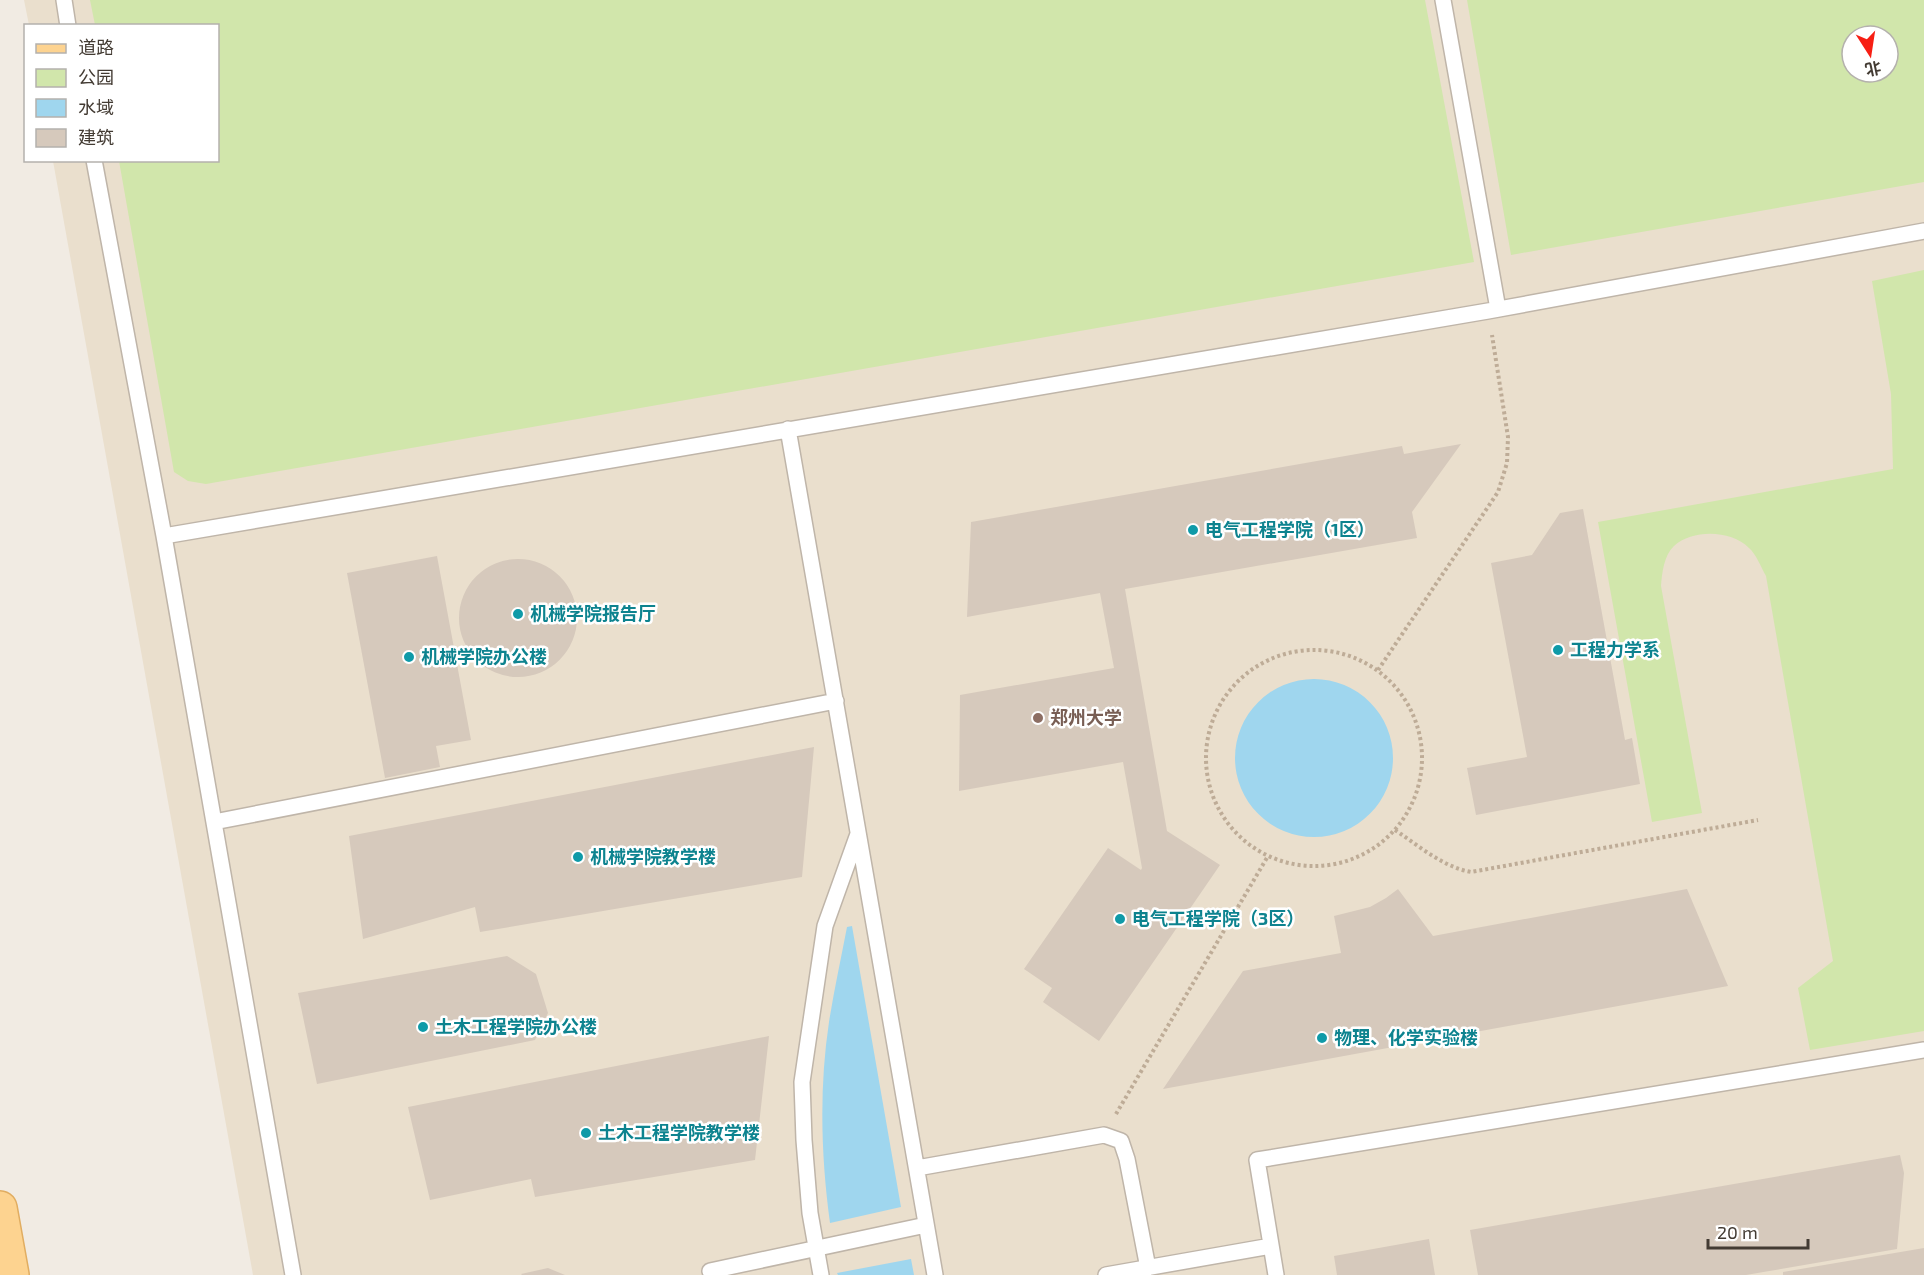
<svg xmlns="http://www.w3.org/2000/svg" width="1924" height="1275" font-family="'Exo 2','Noto Sans SC',sans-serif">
	<rect width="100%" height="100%" fill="#f1ebe3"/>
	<path fill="#eadfcd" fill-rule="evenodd" d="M24,0H1924V1275H253L53,161L218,160V26L29,25ZM1852,36H1888V72H1852Z"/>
	<path fill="#d1e6ab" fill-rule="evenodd" d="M90,0H1425L1474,262L206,484L188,481L174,472L119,161L218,160V26L95,25Z
		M1467,0H1924V182L1511,255ZM1852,36H1888V72H1852Z
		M1924,270V1031L1810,1050L1798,988L1833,961L1766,576C1761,567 1756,554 1749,548C1731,530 1693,529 1674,546C1664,555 1662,573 1661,586L1702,813L1652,822L1598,522L1893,469L1891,394L1872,281Z"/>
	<path fill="#9fd6ee" d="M1235 758a79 79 0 1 1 158 0a79 79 0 1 1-158 0Z
		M852,926L901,1207L830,1223C821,1157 819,1088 829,1022C834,990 841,959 847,927Z
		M911,1259L914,1275H838L837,1273Z"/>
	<path fill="#d6c9bc" d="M1461,444L1412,512L1417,538L1125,589L1167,831L1220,865L1099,1041L1043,1002L1052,988L1024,969L1108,848L1141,870L1142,868L1123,762L959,791L960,695L1114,668L1100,593L967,617L971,522L1402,446L1404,454Z
		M1583,509L1625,740L1632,738L1640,784L1476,815L1467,768L1527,757L1491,563L1532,555L1560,513Z
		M437,556L471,740L436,746L440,767L385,778L347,573Z
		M459 618a59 59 0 1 1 118 0a59 59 0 1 1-118 0Z
		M814,747L802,877L480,932L475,907L363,939L349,836Z
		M1398,889L1433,936L1687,889L1728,986L1163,1089L1243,971L1341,953L1334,916L1370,907L1386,898Z
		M507,956L536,974L548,1013L535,1040L317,1084L298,993Z
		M769,1036L755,1160L535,1197L531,1179L430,1200L408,1107Z
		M1900,1155L1904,1173L1897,1249L1746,1275H1478L1470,1230Z
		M1429,1239L1435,1275H1337L1334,1256Z
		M1924,1248V1275H1783V1272Z
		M548,1268L565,1275H522L521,1274Z"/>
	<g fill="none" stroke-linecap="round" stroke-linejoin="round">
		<defs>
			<path id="service" d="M64,0L68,26
				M1443,0L1498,309
				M94,160L164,536L293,1275
				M788,429L935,1275
				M164,536L1488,311L1924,231
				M214,822L836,701
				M917,1168L1104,1135L1121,1141L1127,1159L1148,1268
				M710,1271L926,1225
				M821,1275L810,1213L804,1140L802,1082L825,926L858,834
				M1106,1275L1271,1246
				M1276,1275L1257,1160L1924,1050"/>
			<path id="primary" d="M0,1208L12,1275"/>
		</defs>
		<use href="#service" stroke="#bfb5a9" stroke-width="18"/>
		<use href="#primary" stroke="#e1ad61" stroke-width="36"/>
		<path stroke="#beac97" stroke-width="4" stroke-dasharray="3 3" stroke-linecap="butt" d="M1206 758a108 108 0 1 1 216 0a108 108 0 1 1-216 0Z
			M1378,670L1498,492L1507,463L1508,437L1492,335
			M1395,830C1419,846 1443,867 1471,872L1758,820
			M1116,1114L1268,856"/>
		<use href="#service" stroke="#fff" stroke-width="15"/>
		<use href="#primary" stroke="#fdd390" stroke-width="33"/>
	</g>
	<g fill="#0f9aa8" stroke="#fff" stroke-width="2">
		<circle cx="1193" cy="530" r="6"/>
		<circle cx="518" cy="614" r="6"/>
		<circle cx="1558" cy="650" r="6"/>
		<circle cx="409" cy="657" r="6"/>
		<circle cx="578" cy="857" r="6"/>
		<circle cx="1120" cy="919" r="6"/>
		<circle cx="423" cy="1027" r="6"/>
		<circle cx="1322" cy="1038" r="6"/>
		<circle cx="586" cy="1133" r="6"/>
	</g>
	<circle fill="#8d6e63" stroke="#fff" stroke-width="2" cx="1038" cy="718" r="6"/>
	<g text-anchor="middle" stroke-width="5" stroke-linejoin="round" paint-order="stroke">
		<g font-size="18" font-weight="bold" fill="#0d838f" stroke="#fff" text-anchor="start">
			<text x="1205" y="536">电气工程学院（1区）</text>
			<text x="530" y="620">机械学院报告厅</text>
			<text x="1570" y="656">工程力学系</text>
			<text x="421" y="663">机械学院办公楼</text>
			<text x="590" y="863">机械学院教学楼</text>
			<text x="1132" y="925">电气工程学院（3区）</text>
			<text x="435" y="1033">土木工程学院办公楼</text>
			<text x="1334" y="1044">物理、化学实验楼</text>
			<text x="598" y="1139">土木工程学院教学楼</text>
		</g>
		<g font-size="18" font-weight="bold" fill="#785e54" stroke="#fff" text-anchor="start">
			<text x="1050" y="724">郑州大学</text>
		</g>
	</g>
	<rect x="24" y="24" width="195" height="138" fill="#ffffff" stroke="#b4b1ad" stroke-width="1.5"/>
	<rect x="36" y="44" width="30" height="9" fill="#fdd390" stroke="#b4b1ad" stroke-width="1.5"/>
	<text x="78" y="54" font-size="18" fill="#433b33">道路</text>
	<rect x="36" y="69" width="30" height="18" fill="#d1e6ab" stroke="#b4b1ad" stroke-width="1.5"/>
	<text x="78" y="84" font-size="18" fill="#433b33">公园</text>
	<rect x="36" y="99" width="30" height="18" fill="#9fd6ee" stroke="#b4b1ad" stroke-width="1.5"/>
	<text x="78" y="114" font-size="18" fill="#433b33">水域</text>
	<rect x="36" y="129" width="30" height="18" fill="#d6c9bc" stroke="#b4b1ad" stroke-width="1.5"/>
	<text x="78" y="144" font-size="18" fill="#433b33">建筑</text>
	<g transform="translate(1870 54) rotate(168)"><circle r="28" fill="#ffffff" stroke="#b4b1ad" stroke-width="1.5"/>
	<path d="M0-4.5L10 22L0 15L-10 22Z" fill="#f71f14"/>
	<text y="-9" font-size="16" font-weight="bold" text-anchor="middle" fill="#433b33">北</text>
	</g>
	<path d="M1708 1239v9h100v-9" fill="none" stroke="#433b33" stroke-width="3"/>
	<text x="1717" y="1239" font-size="18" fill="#433b33" stroke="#ffffff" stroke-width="4.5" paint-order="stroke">20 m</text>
</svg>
